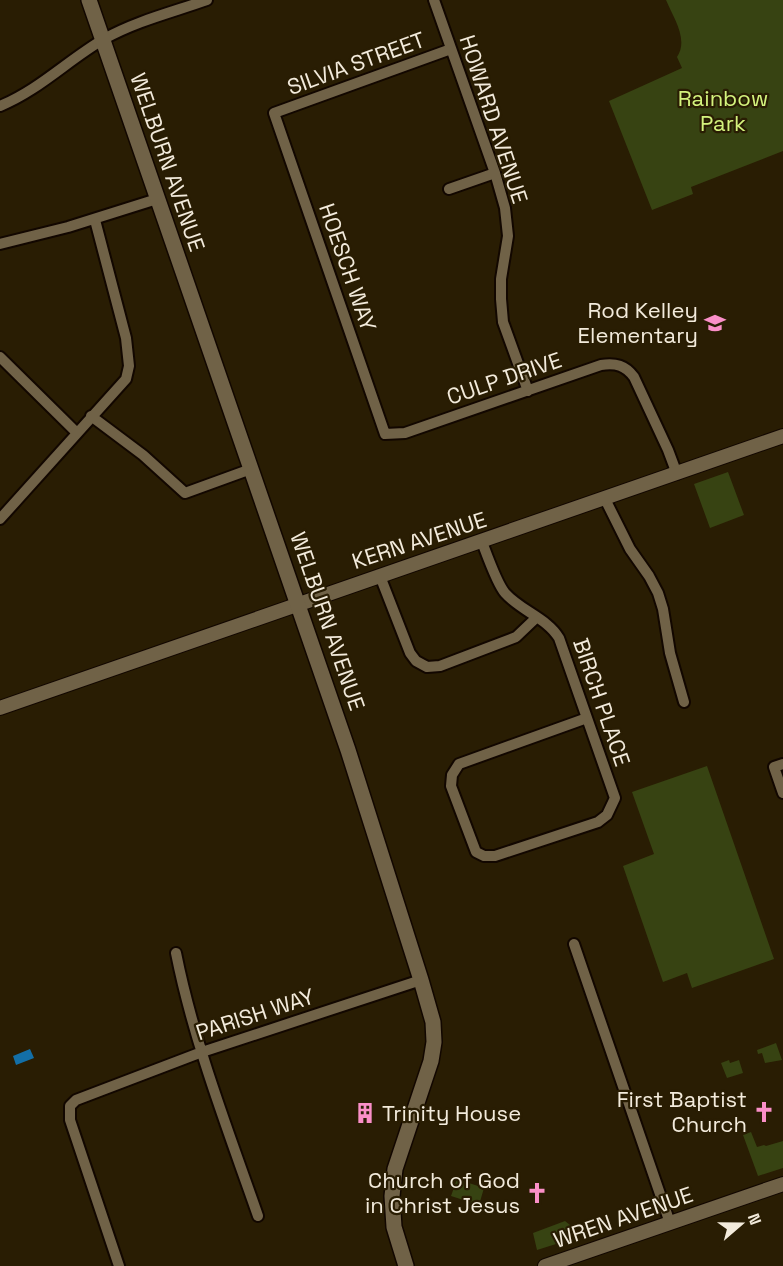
<svg xmlns="http://www.w3.org/2000/svg" width="783" height="1266" font-family="'Space Grotesk',sans-serif">
	<rect width="100%" height="100%" fill="#291d03"/>
	<path fill="#374312" d="M666,0H783V151L691,187L693,194L652,210L609,101L682,68L677,57C689,39 673,17 666,0Z
		M728,472L744,515L710,528L694,484Z
		M707,766L774,959L692,988L687,973L663,982L623,866L654,854L632,792Z
		M776,1043L782,1060L765,1063L762,1053L758,1054L757,1050Z
		M729,1060L730,1063L739,1060L743,1073L727,1078L721,1063Z
		M751,1132L757,1147L764,1145L766,1146L783,1141V1168L758,1176L743,1135Z
		M457,1179L484,1188L479,1205L451,1196Z
		M565,1221L570,1225L575,1238L537,1250L533,1233Z"/>
	<path fill="#136fa7" d="M30,1049L34,1058L16,1065L13,1056Z"/>
	<g fill="none" stroke-linecap="round" stroke-linejoin="round">
		<defs>
			<path id="minor" d="M434,0L495,173L505,208L508,236L501,279V299L503,322L528,391
				M451,49L274,113L385,434L405,433L601,365C616,363 625,365 634,377L668,450L677,474
				M0,106C39,90 68,60 104,39C136,21 173,12 207,0
				M449,189L495,173
				M0,244L68,227L157,199
				M0,357L76,432
				M91,416L143,455L185,493L251,469
				M605,499L630,549L649,576L658,593L663,609L670,653L684,702
				M0,519L126,379L129,366L126,338L95,220
				M482,542C487,555 497,584 505,593C521,611 547,618 559,638L615,798L607,815L598,822L495,856H484L476,852L451,786L452,775L459,764L587,718
				M380,576L410,653L416,661L427,667L440,666L516,637L537,617
				M783,764L774,767L783,793
				M574,944L670,1223
				M176,953C194,1043 228,1130 258,1216
				M119,1266L70,1120V1106L76,1100L202,1052L421,980"/>
			<path id="tertiary" d="M0,708L783,436
				M545,1266L783,1184"/>
			<path id="secondary" d="M89,0L348,750L421,980L433,1022L434,1042L431,1061L395,1169L392,1196L394,1227L406,1266"/>
		</defs>
		<use href="#minor" stroke="#120700" stroke-width="14"/>
		<use href="#tertiary" stroke="#120700" stroke-width="16"/>
		<use href="#secondary" stroke="#120700" stroke-width="18"/>
		<use href="#minor" stroke="#706247" stroke-width="10"/>
		<use href="#tertiary" stroke="#706247" stroke-width="14"/>
		<use href="#secondary" stroke="#706247" stroke-width="15"/>
	</g>
	<defs>
		<symbol id="school-bare" viewBox="-9 -9 18 18"><path d="M0-5L7-2L0 1L-7-2ZM-4 1L0 2.5L4 1V4Q0 6-4 4Z" fill="#fa8fc8" stroke="#291d03" stroke-width="2.5" paint-order="stroke"/></symbol>
		<symbol id="church-bare" viewBox="-9 -9 18 18"><path d="M-1.2-6h2.4v3.5h3.3v2.4h-3.3V6h-2.4V-.1h-3.3v-2.4h3.3Z" fill="#fa8fc8" stroke="#291d03" stroke-width="2.5" paint-order="stroke"/></symbol>
		<symbol id="building-bare" viewBox="-9 -9 18 18"><path d="M-4-6H4V6H1V3H-1V6H-4ZM-2.5-4.3h1.7v1.8h-1.7ZM.8-4.3h1.7v1.8H.8ZM-2.5-1h1.7V.8h-1.7ZM.8-1h1.7V.8H.8Z" fill="#fa8fc8" stroke="#291d03" stroke-width="2.5" paint-order="stroke"/></symbol>
	</defs>
	<g fill-rule="evenodd">
		<use href="#school-bare" x="700" y="308" width="30" height="30"/>
		<use href="#church-bare" x="749" y="1097" width="30" height="30"/>
		<use href="#building-bare" x="350" y="1098" width="30" height="30"/>
		<use href="#church-bare" x="522" y="1178" width="30" height="30"/>
	</g>
	<g text-anchor="middle" stroke-width="4.5" stroke-linejoin="round" paint-order="stroke">
		<g font-size="22" fill="#f3ebdc" stroke="#291d03">
			<text transform="translate(356 63) rotate(-20)" y="8">SILVIA STREET</text>
			<text transform="translate(494 119) rotate(72)" y="8">HOWARD AVENUE</text>
			<text transform="translate(168 162) rotate(71)" y="8">WELBURN AVENUE</text>
			<text transform="translate(348 267) rotate(71)" y="8">HOESCH WAY</text>
			<text transform="translate(504 378) rotate(-19)" y="8">CULP DRIVE</text>
			<text transform="translate(419 540) rotate(-18)" y="8">KERN AVENUE</text>
			<text transform="translate(328 621) rotate(71)" y="8">WELBURN AVENUE</text>
			<text transform="translate(602 702) rotate(71)" y="8">BIRCH PLACE</text>
			<text transform="translate(255 1014) rotate(-18)" y="8">PARISH WAY</text>
			<text transform="translate(623 1217) rotate(-19)" y="8">WREN AVENUE</text>
		</g>
		<g font-size="22" fill="#d4f37d" stroke="#291d03">
			<text x="723" y="106">Rainbow<tspan x="723" dy="25">Park</tspan></text>
		</g>
		<g font-size="22" fill="#f3ebdc" stroke="#291d03" text-anchor="end">
			<text x="698" y="318">Rod Kelley<tspan x="698" dy="25">Elementary</tspan></text>
			<text x="747" y="1107">First Baptist<tspan x="747" dy="25">Church</tspan></text>
			<text x="382" y="1121" text-anchor="start">Trinity House</text>
			<text x="520" y="1188">Church of God<tspan x="520" dy="25">in Christ Jesus</tspan></text>
		</g>
	</g>
	<g transform="translate(741 1224) rotate(70)" stroke="#291d03" stroke-width="4.5" paint-order="stroke">
	<path d="M0-4.5L10 22L0 15L-10 22Z" fill="#f3ebdc"/>
	<text y="-9" font-size="16" font-weight="bold" text-anchor="middle" fill="#f3ebdc">N</text>
	</g>
</svg>
